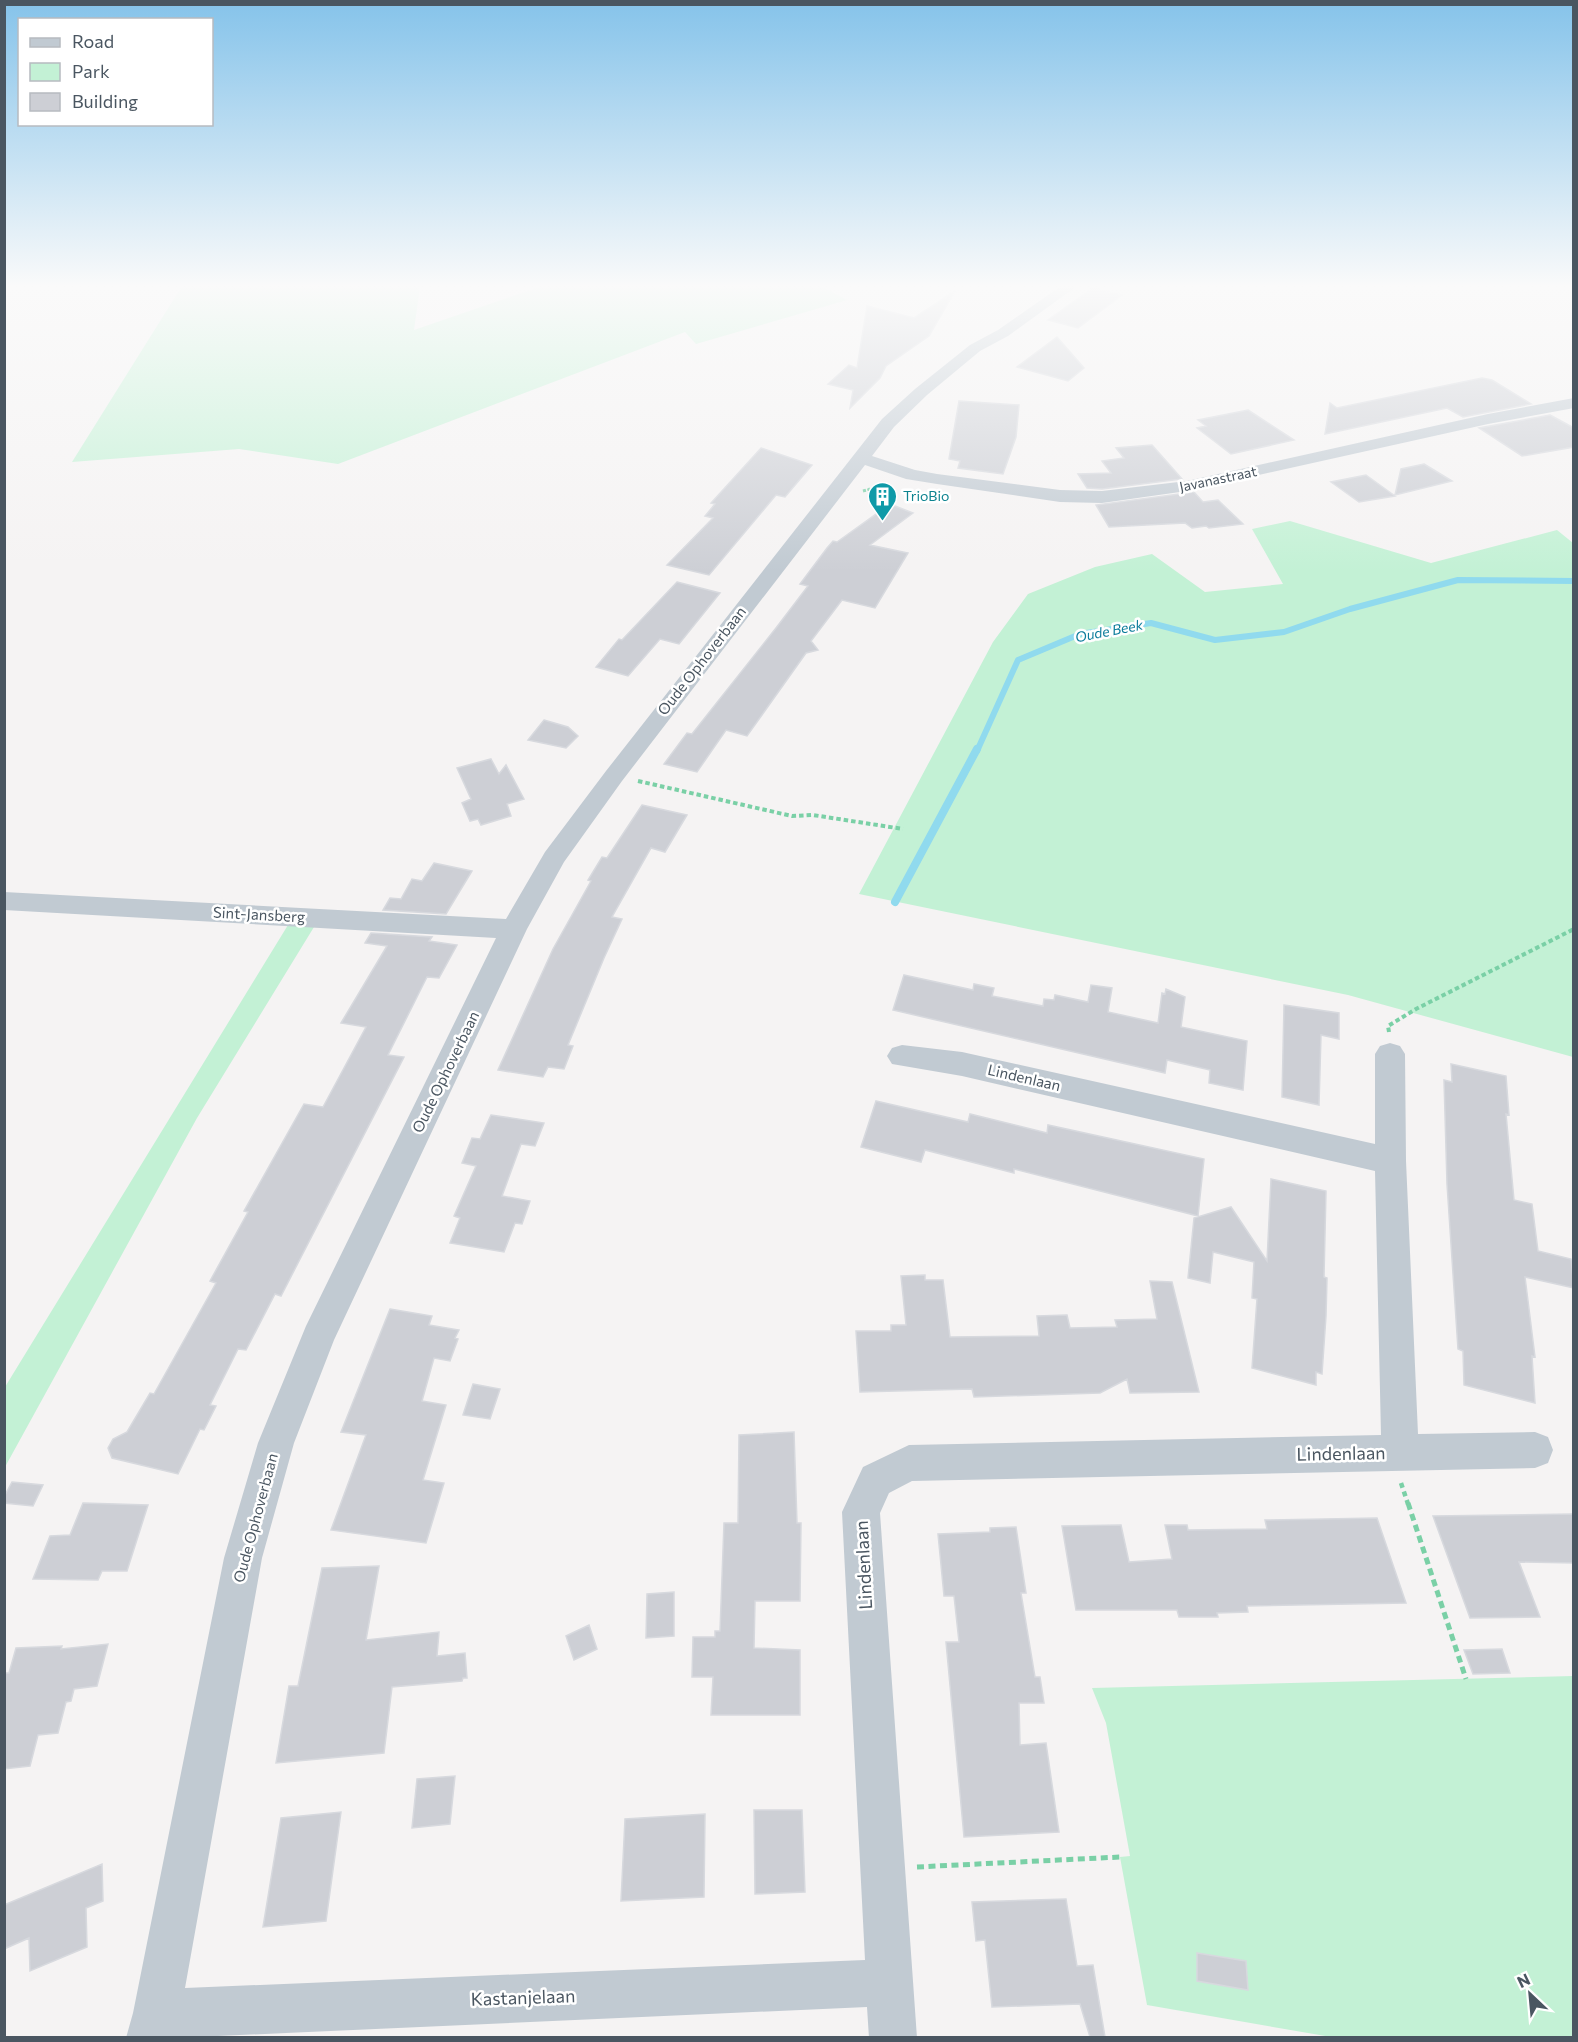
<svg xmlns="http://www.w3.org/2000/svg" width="1578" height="2042" font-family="Commissioner,sans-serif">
	<rect width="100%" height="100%" fill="#f5f3f3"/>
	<path fill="#c3f1d5" d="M182,286H420L414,330L542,286H821L847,300L696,344L685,332L338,464L239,449L72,462Z
		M1290,521L1431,563L1557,530L1573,543V1057L1348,995L859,894L993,642L1028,594L1095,567L1152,554L1205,592L1283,584L1252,529Z
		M288,925L314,927L197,1118L5,1467V1387Z
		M1573,1676V2037H1331L1147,2005L1120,1857L1130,1856L1106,1723L1092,1688Z"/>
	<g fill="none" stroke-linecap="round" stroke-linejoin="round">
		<path stroke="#90daee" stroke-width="6" d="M977,751L1018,660L1080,634L1151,623L1215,640L1284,632L1350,609L1458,580L1574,581"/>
		<path stroke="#90daee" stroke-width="8" d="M895,902L977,749"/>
	</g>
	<path fill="#cdcfd5" stroke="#d7d9de" stroke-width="1.5" d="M1093,288L1122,295L1078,328L1048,320Z
		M955,291L929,336L886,366L880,378L850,408L853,390L828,384L849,365L857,368L867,306L914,318Z
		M1057,337L1084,368L1068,381L1017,367Z
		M1482,378L1492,380L1531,404L1463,417L1447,408L1325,434L1330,403L1337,408Z
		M959,401L1019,405L1016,437L1003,474L958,468L960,461L949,459Z
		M1248,410L1294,440L1231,454L1197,428L1206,426L1198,420Z
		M1550,415L1574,428V447L1522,456L1479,428Z
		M1152,445L1182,479L1102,489L1087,488L1078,474L1111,473L1102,461L1124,458L1116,448Z
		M761,448L812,465L785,497L776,495L709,575L667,565L713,518L705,516L715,504L711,503Z
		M1424,464L1452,481L1395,495L1401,469Z
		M1366,475L1395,496L1359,502L1331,482Z
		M1194,492L1203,502L1218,500L1243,524L1209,528L1206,526L1192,528L1185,523L1109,527L1096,505Z
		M890,504L913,513L870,545L908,553L875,608L842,600L811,641L818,650L806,653L747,736L726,730L697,772L664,764L687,733L692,734L776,628L808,586L800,584L827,548L833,541L837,542Z
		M677,582L720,593L679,644L660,639L628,676L596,667L619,639L622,640Z
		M544,720L568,727L578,736L566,748L528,740Z
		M491,759L499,774L506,765L524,799L507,804L511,816L481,825L478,819L470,821L462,803L471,799L457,768Z
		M642,805L687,815L665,852L651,848L612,917L622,919L604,958L568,1045L573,1046L564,1069L548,1067L543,1077L498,1070L553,949L591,881L588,880L602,857L607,858Z
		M434,863L472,871L446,914L383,910L390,898L401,899L412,879L422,881Z
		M371,933L432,937L429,941L457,945L439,978L427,977L388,1055L404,1057L281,1296L275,1294L246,1350L238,1349L210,1405L216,1406L204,1430L200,1429L178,1474L112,1458L108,1448L113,1439L127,1432L150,1393L154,1394L216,1283L210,1281L248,1212L244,1211L304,1104L323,1107L366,1027L341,1023L387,946L365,943Z
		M904,975L973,990L974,984L994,988L992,996L1043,1006L1044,999L1054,1000L1055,995L1088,1002L1091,985L1112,988L1108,1012L1158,1023L1162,993L1165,994L1166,989L1185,997L1181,1027L1247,1041L1243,1090L1209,1083L1210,1070L1167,1060L1165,1073L893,1010Z
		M1284,1005L1339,1013V1039L1321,1035L1319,1105L1282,1097Z
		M1451,1064L1506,1076L1509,1115L1506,1114L1514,1200L1532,1204L1538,1251L1571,1259L1574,1288L1525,1277L1535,1357L1532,1356L1535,1403L1464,1385L1463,1351L1458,1349L1447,1184L1444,1080L1452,1082Z
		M876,1101L968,1122L970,1114L1047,1133L1048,1125L1204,1159L1198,1216L1014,1169V1173L925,1150L921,1162L861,1147Z
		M491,1115L544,1123L535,1146L521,1144L502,1196L530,1201L522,1224L515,1223L504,1252L450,1243L460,1218L454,1216L476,1166L462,1163L472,1138L480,1139Z
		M1271,1179L1326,1191L1324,1277L1327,1278L1326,1316L1322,1374L1316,1372V1385L1252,1368L1257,1299L1252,1298L1254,1262L1213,1252L1210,1283L1188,1278L1194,1218L1231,1207L1267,1261Z
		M925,1275V1280H943L950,1337L1039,1336L1037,1316L1067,1315L1070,1328L1117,1327L1115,1320L1157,1319L1150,1281L1172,1282L1199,1392L1130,1393L1127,1379L1100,1393L974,1397L972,1389L860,1392L856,1331H891V1325H906L901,1276Z
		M390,1309L432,1316L429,1325L459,1330L455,1338L458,1339L450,1361L434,1358L422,1401L446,1405L423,1480L444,1483L426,1543L331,1530L366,1435L341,1432Z
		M473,1384L500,1389L490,1419L463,1415Z
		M794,1432L797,1523H801L800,1601H755L754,1648L800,1650V1715H711L713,1677H692L693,1637H715V1631H720L724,1523H738L739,1435Z
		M12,1482L43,1485L33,1506L4,1503V1497Z
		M83,1503L148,1505L127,1571H102L98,1580L33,1579L50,1536L70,1535Z
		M1574,1514V1563L1519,1562L1540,1617L1470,1618L1433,1516Z
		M1377,1518L1406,1603L1247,1606L1248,1612L1217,1613L1218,1617H1179L1177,1610H1076L1062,1526L1121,1525L1129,1562L1172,1559L1165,1525H1187L1188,1530L1267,1529L1265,1520Z
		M1016,1527L1026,1593H1021L1035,1677H1040L1044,1703H1019L1020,1745L1046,1743L1059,1832L964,1837L946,1642H959L954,1596H944L938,1534L990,1532V1528Z
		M379,1566L366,1640L439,1632L437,1656L465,1653L467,1678H463L462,1681L392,1687L384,1753L276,1763L289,1686H298L322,1568Z
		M674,1592V1636L646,1638L647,1594Z
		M589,1625L597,1649L574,1660L566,1636Z
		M108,1644L97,1686L74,1689L71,1701L66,1702L58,1733L38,1735L30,1766L4,1769V1673H9L16,1648L62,1646L61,1649Z
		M1502,1649L1510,1673L1473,1674L1464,1650Z
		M455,1776L450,1824L412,1828L417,1779Z
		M754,1810H802L805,1892L755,1894Z
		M341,1812L326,1921L263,1927L281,1818Z
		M705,1814L704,1897L621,1901L625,1819Z
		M102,1864L103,1901L86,1908L87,1947L30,1971L29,1938L4,1949V1905Z
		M1066,1899L1077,1966L1093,1965L1105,2037H1090L1080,2004L992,2007L985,1940L976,1941L972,1902Z
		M1197,1953L1246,1961L1248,1990L1197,1981Z"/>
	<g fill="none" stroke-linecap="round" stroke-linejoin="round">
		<path stroke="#7ad0a6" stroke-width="2" stroke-dasharray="2 1.5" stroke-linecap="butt" d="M864,491L882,486"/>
		<path stroke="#7ad0a6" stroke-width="3" stroke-dasharray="3 2" stroke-linecap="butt" d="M863,491L870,489"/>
		<path stroke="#7ad0a6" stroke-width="4" stroke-dasharray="4.5 3" stroke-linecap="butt" d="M638,781L792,816L813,815L903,829
			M1389,1032L1388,1026L1416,1009L1574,929"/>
		<path stroke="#7ad0a6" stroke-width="4.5" stroke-dasharray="5 4" stroke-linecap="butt" d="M1401,1483L1408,1504"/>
		<path stroke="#7ad0a6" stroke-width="5" stroke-dasharray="7 4.5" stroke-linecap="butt" d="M1408,1503L1466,1679
			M917,1867L1120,1857"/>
		<path fill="#c1cad2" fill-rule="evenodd" d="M1061,286H1077L1008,336L980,351L927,395L894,427L872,456L915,470L937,474L1060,490L1102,491L1187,481L1488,414L1574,398V408L1488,424L1187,491L1102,503L1060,502L937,484L906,479L865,465L622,781L564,862L527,929L334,1340L294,1443L262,1558L185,1988L865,1960L842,1512L863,1467L909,1445L1381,1435L1375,1171L962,1076L892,1064L887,1056L892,1048L902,1045L962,1052L1375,1144V1054L1380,1046L1390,1043L1400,1046L1405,1054L1406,1161L1418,1434L1535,1432L1548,1437L1553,1450L1548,1463L1535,1468L912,1481L889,1493L880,1513L917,2038H869L867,2007L174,2038H126L133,2013L224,1558L258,1443L306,1326L496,938L4,910V892L506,919L545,852L606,771L882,419L915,389L970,345L998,330Z"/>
	</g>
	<linearGradient id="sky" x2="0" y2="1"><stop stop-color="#85c3ea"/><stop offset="0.5" stop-color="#fafafa"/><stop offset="1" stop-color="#fafafa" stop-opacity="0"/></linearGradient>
	<rect width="1578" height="572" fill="url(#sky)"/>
	<defs>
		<symbol id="building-pin" viewBox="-11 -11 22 30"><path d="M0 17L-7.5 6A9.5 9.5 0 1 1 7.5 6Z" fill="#0f9aa8" stroke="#fff"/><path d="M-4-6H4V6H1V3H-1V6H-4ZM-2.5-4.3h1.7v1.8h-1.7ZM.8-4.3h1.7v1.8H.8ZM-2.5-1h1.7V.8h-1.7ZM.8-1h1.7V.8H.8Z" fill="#fff"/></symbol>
	</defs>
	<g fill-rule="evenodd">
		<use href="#building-pin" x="866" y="480" width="33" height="45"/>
	</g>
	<g text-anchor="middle" stroke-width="5" stroke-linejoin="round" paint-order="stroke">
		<g font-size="14" fill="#4a5661" stroke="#fff">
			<text transform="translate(1218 479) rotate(-12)" y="5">Javanastraat</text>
		</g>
		<g font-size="14" fill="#0d838f" stroke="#fff" text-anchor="start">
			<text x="903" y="501">TrioBio</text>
		</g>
		<g font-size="14" font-style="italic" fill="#0c7c9b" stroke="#fff">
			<text transform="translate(1109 631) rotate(-11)" y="5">Oude Beek</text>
		</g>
		<g font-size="15" fill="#4a5661" stroke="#fff">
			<text transform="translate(702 661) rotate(-52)" y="5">Oude Ophoverbaan</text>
			<text transform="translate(259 915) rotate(3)" y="5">Sint-Jansberg</text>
			<text transform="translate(446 1072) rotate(-64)" y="5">Oude Ophoverbaan</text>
			<text transform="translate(1024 1078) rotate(13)" y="5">Lindenlaan</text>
			<text transform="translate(256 1518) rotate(-75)" y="5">Oude Ophoverbaan</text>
		</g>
		<g font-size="18" fill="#4a5661" stroke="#fff">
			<text transform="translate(1341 1454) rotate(-1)" y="6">Lindenlaan</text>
			<text transform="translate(864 1565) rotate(-93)" y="6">Lindenlaan</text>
			<text transform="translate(523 1998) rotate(-2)" y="6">Kastanjelaan</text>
		</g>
	</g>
	<rect width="1578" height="2042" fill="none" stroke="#4a5661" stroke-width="12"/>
	<rect x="18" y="18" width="195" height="108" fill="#ffffff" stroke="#b7bbc0" stroke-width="1.5"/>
	<rect x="30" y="38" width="30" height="9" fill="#c1cad2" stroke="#b7bbc0" stroke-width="1.5"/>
	<text x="72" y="48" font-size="18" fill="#4a5661">Road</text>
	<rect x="30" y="63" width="30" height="18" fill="#c3f1d5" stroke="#b7bbc0" stroke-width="1.5"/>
	<text x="72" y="78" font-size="18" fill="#4a5661">Park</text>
	<rect x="30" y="93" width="30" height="18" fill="#cdcfd5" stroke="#b7bbc0" stroke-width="1.5"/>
	<text x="72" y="108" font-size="18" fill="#4a5661">Building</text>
	<g transform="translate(1530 1994) rotate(334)" stroke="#ffffff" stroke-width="4.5" paint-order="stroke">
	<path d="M0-4.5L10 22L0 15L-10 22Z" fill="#4a5661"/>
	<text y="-9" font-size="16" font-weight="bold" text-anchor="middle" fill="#4a5661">N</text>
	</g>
</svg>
